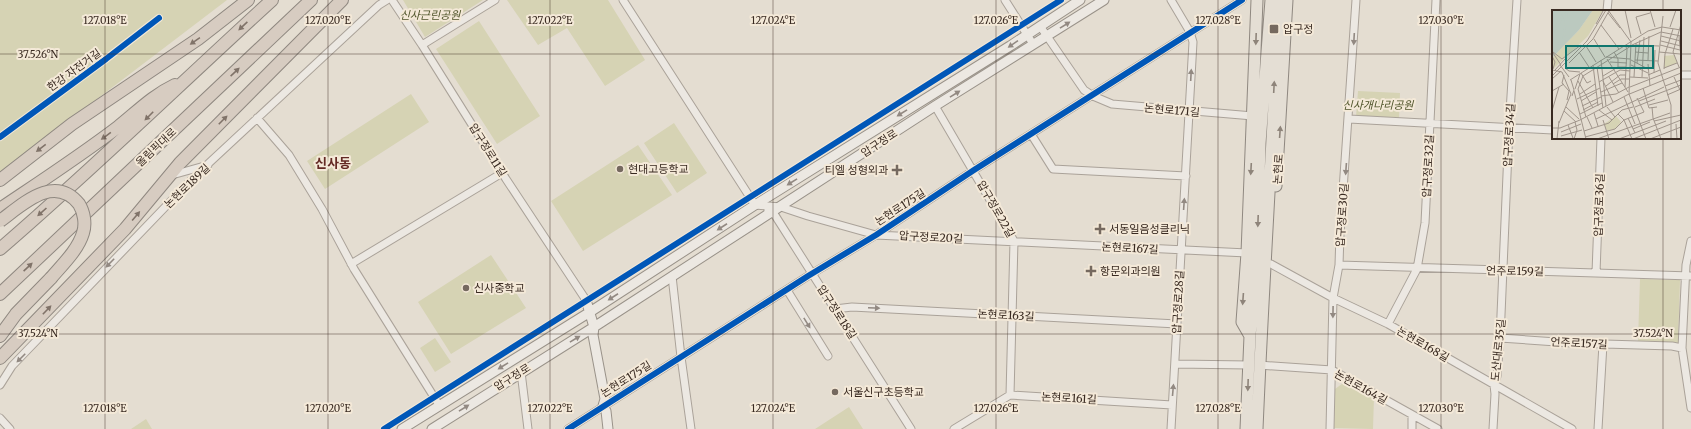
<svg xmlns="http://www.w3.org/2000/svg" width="1691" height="429" font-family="Merriweather,'Noto Sans KR',serif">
	<rect width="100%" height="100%" fill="#e4ddd1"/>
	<path fill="#d6d3b4" d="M0,0H227L97,99L0,181Z
		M403,0H483L425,37Z
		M507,0H608L645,60L605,86L567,28L538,45Z
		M479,21L540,116L497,144L436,49Z
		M1358,91L1400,93L1399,119L1356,117Z
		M411,94L429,122L325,189L307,161Z
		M674,123L707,173L677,193L644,143Z
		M638,145L672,195L583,251L551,201Z
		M491,255L526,308L451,354L418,302Z
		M1640,279L1680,280L1678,343L1638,341Z
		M435,338L451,362L435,372L420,348Z
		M1346,381L1374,397L1373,429L1334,428L1335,389Z
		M849,407L863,429H815Z
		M146,419L152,429H131Z"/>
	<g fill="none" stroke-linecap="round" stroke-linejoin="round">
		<defs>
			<path id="street" d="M392,0L422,45L506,179L586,300
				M623,0L755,205
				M1005,0L1033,44
				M1607,11L1608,0
				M1040,26L1084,90L1093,96L1112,104L1253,116
				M422,45L495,0
				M1680,75H1691
				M935,106L1014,241L1010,395
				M257,118L289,155L322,209L354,269L439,405
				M1349,119L1553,130
				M1031,134L1053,169L1186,176
				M172,175L208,165
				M755,205L781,207L808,216L876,235L1247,253
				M768,210L773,212L778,220L911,429
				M1691,241L1686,265L1682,348L1691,408
				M351,264L502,173
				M1271,264L1333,298L1388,324L1572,429
				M1339,265L1691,276
				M1596,273L1601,138
				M672,276L681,357L691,429
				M787,290L828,356
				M835,309L852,307L1177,324
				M1388,324L1417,269L1425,223L1436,0
				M1500,338L1571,343L1672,346L1682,348
				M1175,364L1249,365
				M1259,365L1332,370L1438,429
				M521,372L528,429
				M0,385L12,366L195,176L379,5L387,0
				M0,418L10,429
				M568,429L808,276L876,235L974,170L1242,0
				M954,429L1010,395L1172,405
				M1171,429L1193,42L1190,32L1171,0
				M1330,429L1333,298L1339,265L1340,234L1356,0
				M1412,429V415
				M1493,429L1495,394L1494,385L1497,376L1500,338L1509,128L1517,0
				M1598,429L1603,344"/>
			<path id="secondary" d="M586,300L594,327L593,335L605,399L603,406L606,411L608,429
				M402,429L590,312L755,205L1010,46L1080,0
				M432,429L594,327L935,106L1104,0"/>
			<path id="primary" d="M1276,186L1287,0
				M1250,336L1242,322L1247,253L1257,0
				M1246,429L1250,336L1257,253L1260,143L1271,0
				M1257,429C1263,286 1272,143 1280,0"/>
			<path id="highway" d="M0,180L72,124L198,39L248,0
				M0,209C40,182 80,156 118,127C137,112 152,96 175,85
				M0,249C93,169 181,83 272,0
				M0,294L311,0
				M0,336L16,314L51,278
				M0,358L125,229L180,163L342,0"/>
		</defs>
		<use href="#street" stroke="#aaa299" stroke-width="9"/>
		<use href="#secondary" stroke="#999289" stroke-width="11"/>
		<use href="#primary" stroke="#8f8880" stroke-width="13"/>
		<use href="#highway" stroke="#8f8880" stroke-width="14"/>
		<use href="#street" stroke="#ece8e2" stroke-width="7"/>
		<use href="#secondary" stroke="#ece8e2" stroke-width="9"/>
		<use href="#primary" stroke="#e4ded4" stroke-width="11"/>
		<use href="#highway" stroke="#d7ccc1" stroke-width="12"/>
		<defs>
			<path id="highway-bridge" d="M0,221C22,205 54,173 79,204C84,212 86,224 83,233C78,250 62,265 51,278"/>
		</defs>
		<use href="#highway-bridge" stroke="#8f8880" stroke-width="14" stroke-linecap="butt"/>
		<use href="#highway-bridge" stroke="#d7ccc1" stroke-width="12"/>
		<defs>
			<path id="cycleway" d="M0,137L106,59L159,18
				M384,429L1061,0
				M568,429L808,276L876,235L974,170L1242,0"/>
		</defs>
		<use href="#cycleway" stroke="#f4e9d8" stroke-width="8"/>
		<use href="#cycleway" stroke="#0057b8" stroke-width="6"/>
	</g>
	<defs><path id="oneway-solid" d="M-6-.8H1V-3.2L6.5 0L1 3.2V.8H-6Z"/></defs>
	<g fill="#928982">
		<use href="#oneway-solid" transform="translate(1065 25) rotate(-32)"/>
		<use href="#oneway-solid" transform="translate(1354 39) rotate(93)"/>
		<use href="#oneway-solid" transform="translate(1013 44) rotate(146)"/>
		<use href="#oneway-solid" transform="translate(1191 75) rotate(-87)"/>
		<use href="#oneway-solid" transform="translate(955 94) rotate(-32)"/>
		<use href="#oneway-solid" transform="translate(902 113) rotate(148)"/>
		<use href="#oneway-solid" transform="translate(1346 169) rotate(94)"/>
		<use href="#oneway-solid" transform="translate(792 182) rotate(148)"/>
		<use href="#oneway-solid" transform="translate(1184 204) rotate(-86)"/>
		<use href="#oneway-solid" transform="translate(722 227) rotate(147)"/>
		<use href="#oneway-solid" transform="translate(110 263) rotate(134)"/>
		<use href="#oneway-solid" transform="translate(613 297) rotate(147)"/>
		<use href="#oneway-solid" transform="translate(874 308) rotate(3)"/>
		<use href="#oneway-solid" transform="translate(1333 312) rotate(91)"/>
		<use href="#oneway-solid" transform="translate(807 323) rotate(58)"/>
		<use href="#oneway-solid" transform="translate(575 339) rotate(-31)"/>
		<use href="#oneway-solid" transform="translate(21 358) rotate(135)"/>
		<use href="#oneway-solid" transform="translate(503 366) rotate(148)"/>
		<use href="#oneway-solid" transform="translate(1173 390) rotate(-85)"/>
		<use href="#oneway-solid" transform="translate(464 408) rotate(-32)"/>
	</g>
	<g fill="#807369">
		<use href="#oneway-solid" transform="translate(243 26) rotate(137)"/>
		<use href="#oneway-solid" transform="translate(195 41) rotate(145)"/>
		<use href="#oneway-solid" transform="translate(235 72) rotate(-43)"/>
		<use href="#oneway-solid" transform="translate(149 116) rotate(135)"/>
		<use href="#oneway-solid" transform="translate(223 120) rotate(-45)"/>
		<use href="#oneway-solid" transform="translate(106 136) rotate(144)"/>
		<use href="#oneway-solid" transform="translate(41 148) rotate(142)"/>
		<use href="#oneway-solid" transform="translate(42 212) rotate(138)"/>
		<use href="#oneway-solid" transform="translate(136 216) rotate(-50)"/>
		<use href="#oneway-solid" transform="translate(28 267) rotate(-43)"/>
		<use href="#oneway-solid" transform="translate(47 310) rotate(-46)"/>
	</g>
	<g fill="#8e847a">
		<use href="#oneway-solid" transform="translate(1256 39) rotate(92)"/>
		<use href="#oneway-solid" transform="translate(1274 87) rotate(-87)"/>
		<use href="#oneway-solid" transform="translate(1280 132) rotate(-86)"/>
		<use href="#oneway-solid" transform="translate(1251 169) rotate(93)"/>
		<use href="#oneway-solid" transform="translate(1258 221) rotate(92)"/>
		<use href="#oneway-solid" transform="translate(1243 299) rotate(94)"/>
		<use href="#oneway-solid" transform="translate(1248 385) rotate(92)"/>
	</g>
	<path fill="none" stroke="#392a21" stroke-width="1" stroke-opacity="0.45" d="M105,0V429M328,0V429M550,0V429M773,0V429M996,0V429M1218,0V429M1441,0V429M1663,0V11M0,54H1553M1680,54H1691M1663,138V429M0,334H1691"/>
	<g fill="#75695f" stroke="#f4e9d8" stroke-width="1.5">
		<rect x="1269" y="24" width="10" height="10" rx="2"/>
		<circle cx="620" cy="169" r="4"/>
		<path d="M895 164h4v4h4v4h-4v4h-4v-4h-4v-4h4z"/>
		<path d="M1098 223h4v4h4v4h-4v4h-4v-4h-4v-4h4z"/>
		<path d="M1089 265h4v4h4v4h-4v4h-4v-4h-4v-4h4z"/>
		<circle cx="466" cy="288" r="4"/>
		<circle cx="835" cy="392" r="4"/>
	</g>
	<g text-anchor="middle" stroke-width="4" stroke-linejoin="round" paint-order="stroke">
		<g font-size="11" font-style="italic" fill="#4e5429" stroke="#f4e9d8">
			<text x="430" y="19">신사근린공원</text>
			<text x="1378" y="109">신사개나리공원</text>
		</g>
		<g font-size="11" fill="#392a21" stroke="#f4e9d8" text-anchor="start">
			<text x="1283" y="33">압구정</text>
			<text x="628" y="173">현대고등학교</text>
			<text x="888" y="174" text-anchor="end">티엘 성형외과</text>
			<text x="1109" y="233">서동일음성클리닉</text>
			<text x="1100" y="275">항문외과의원</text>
			<text x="474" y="292">신사중학교</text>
			<text x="843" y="396">서울신구초등학교</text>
		</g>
		<g font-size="11" fill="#392a21" stroke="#f4e9d8">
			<text transform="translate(74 70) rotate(-36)" y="4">한강 자전거길</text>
			<text transform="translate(1172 110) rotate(5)" y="4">논현로171길</text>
			<text transform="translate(1509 135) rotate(-87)" y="4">압구정로34길</text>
			<text transform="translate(879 143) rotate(-33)" y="4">압구정로</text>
			<text transform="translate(156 147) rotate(-43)" y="4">올림픽대로</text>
			<text transform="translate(488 150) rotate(58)" y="4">압구정로11길</text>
			<text transform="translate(1428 166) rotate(-87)" y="4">압구정로32길</text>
			<text transform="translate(1278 169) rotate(-86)" y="4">논현로</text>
			<text transform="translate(187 186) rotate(-44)" y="4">논현로189길</text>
			<text transform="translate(1599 205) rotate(-88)" y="4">압구정로36길</text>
			<text transform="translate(900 207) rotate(-33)" y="4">논현로175길</text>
			<text transform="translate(996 209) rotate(60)" y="4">압구정로22길</text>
			<text transform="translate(1342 215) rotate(-86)" y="4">압구정로30길</text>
			<text transform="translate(931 237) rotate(3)" y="4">압구정로20길</text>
			<text transform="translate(1130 248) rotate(3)" y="4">논현로167길</text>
			<text transform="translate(1515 271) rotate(1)" y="4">언주로159길</text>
			<text transform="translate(1178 302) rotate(-87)" y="4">압구정로28길</text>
			<text transform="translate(837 312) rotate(57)" y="4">압구정로18길</text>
			<text transform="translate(1006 315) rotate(3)" y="4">논현로163길</text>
			<text transform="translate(1579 343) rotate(3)" y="4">언주로157길</text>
			<text transform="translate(1423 344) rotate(30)" y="4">논현로168길</text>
			<text transform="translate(1498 350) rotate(-84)" y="4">도산대로35길</text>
			<text transform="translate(512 377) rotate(-32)" y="4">압구정로</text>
			<text transform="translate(626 379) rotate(-32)" y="4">논현로175길</text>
			<text transform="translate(1361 387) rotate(29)" y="4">논현로164길</text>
			<text transform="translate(1069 398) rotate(3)" y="4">논현로161길</text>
		</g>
		<g font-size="13" font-weight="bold" fill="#632923" stroke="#f4e9d8">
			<text x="333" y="168">신사동</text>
		</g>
	</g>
	<g transform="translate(1552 10)">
		<rect width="129" height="129" fill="#e4ddd1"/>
		<path d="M41,0H51L36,26L0,60V48L27,20ZM122,45L125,53L112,58V46ZM64,106L69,112L63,119L55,121L52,114Z" fill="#d6d3b4"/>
		<path d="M0,0H41L27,20L0,48Z" fill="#bbc9bf"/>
		<path fill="none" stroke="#bbc9bf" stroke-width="2" d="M4,17L10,0M0,24L13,4M0,32L11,34L15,0"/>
		<path fill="none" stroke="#a0958b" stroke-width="1" d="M56,0L79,32L77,84L94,129M73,0L79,28M98,0L103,17M56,3L68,18M111,6L106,53L119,95V129M44,14L51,1M49,15L67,39M118,17L124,0M89,24L84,7L98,3M109,26L129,31M127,26L129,48M42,29L53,47M109,31L129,36M80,35L109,22L129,26M84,35L107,36M108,35L128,40M34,36L44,52M1,42L10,49L29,35M27,42L37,57M62,42L66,49V57M83,42L96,43M107,42L128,44M1,43L9,55M0,46L3,52L1,59M54,47L78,49M55,49L76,82M49,50L54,96M79,50L96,59M83,50L106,51M96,50L97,26M58,52L75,53M17,53L41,29L57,1M85,53L88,30M96,54L98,76M8,55L17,67M41,55L46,96M79,55L96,63M45,57L51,98M127,57L121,42L129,14M13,58L17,61L28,62M112,58L125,53M112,59L113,44L121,19M0,60L10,62L19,84L7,113M3,60L13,49M29,63L35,73L39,71M102,63L103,40M12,65L10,73L17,81L15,90M96,65L108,60M0,66L35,31L54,0M51,66L66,57H74M57,67L67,83M78,67L96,68M82,67L84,33M90,67L92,27M122,67L128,80M0,69L9,61M18,70L96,21L110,17L129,20M19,70L22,80L20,86M26,71L41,98M51,71L61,92M47,72L68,60L78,61M61,74L69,69H78M54,76L68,65H74M113,76L129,70M73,77L75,39L73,35M78,77L129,57M91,78L97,98L105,97M23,79L28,64M0,81L12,74M22,81L34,129M49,82L70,73M28,84L43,74M115,85L129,79M49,86L64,84L77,77M72,87L83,114M25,89L48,78M29,91L44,82M87,91L129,75M97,95L116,90M30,96L49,87M14,97L27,109M55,97L63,107M83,97L103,89M100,97L101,108L109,129M31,100L46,92M47,100L60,110M0,101L7,77M12,101L24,112M42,103L46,116M28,104L50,93M66,104L72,110L80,129M34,107L26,79L31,66L79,36M35,107L40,118M76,108L83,123M44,109L112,77M51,110L57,129M102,111L129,105M124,114L125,129M16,115L21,128M0,118H8L28,110L75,85L129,63M63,119L72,110L92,102L85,88M81,119L98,112M32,121L57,113L70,100L81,97M9,122L29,114M9,126L30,120M33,127L63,119M5,129L7,111M22,129L25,120L23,112M45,129L118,103M67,129L114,111M81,129L129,110M98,129L129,117"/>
		<path fill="#0f766e" fill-opacity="0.15" stroke="#0f766e" stroke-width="2" d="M14,36H101V58H14Z"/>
		<rect width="129" height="129" fill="none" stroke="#392a21" stroke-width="2"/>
	</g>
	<g font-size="10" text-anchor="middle" fill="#392a21" stroke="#f4e9d8" stroke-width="4" stroke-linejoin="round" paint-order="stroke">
		<text x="105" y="24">127.018°E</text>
		<text x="328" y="24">127.020°E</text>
		<text x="550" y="24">127.022°E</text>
		<text x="773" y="24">127.024°E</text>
		<text x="996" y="24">127.026°E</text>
		<text x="1218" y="24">127.028°E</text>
		<text x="1441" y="24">127.030°E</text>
		<text x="38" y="58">37.526°N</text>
		<text x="38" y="337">37.524°N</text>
		<text x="1653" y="337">37.524°N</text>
		<text x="105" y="412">127.018°E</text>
		<text x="328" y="412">127.020°E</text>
		<text x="550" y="412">127.022°E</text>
		<text x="773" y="412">127.024°E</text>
		<text x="996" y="412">127.026°E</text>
		<text x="1218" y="412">127.028°E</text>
		<text x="1441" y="412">127.030°E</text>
	</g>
</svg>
